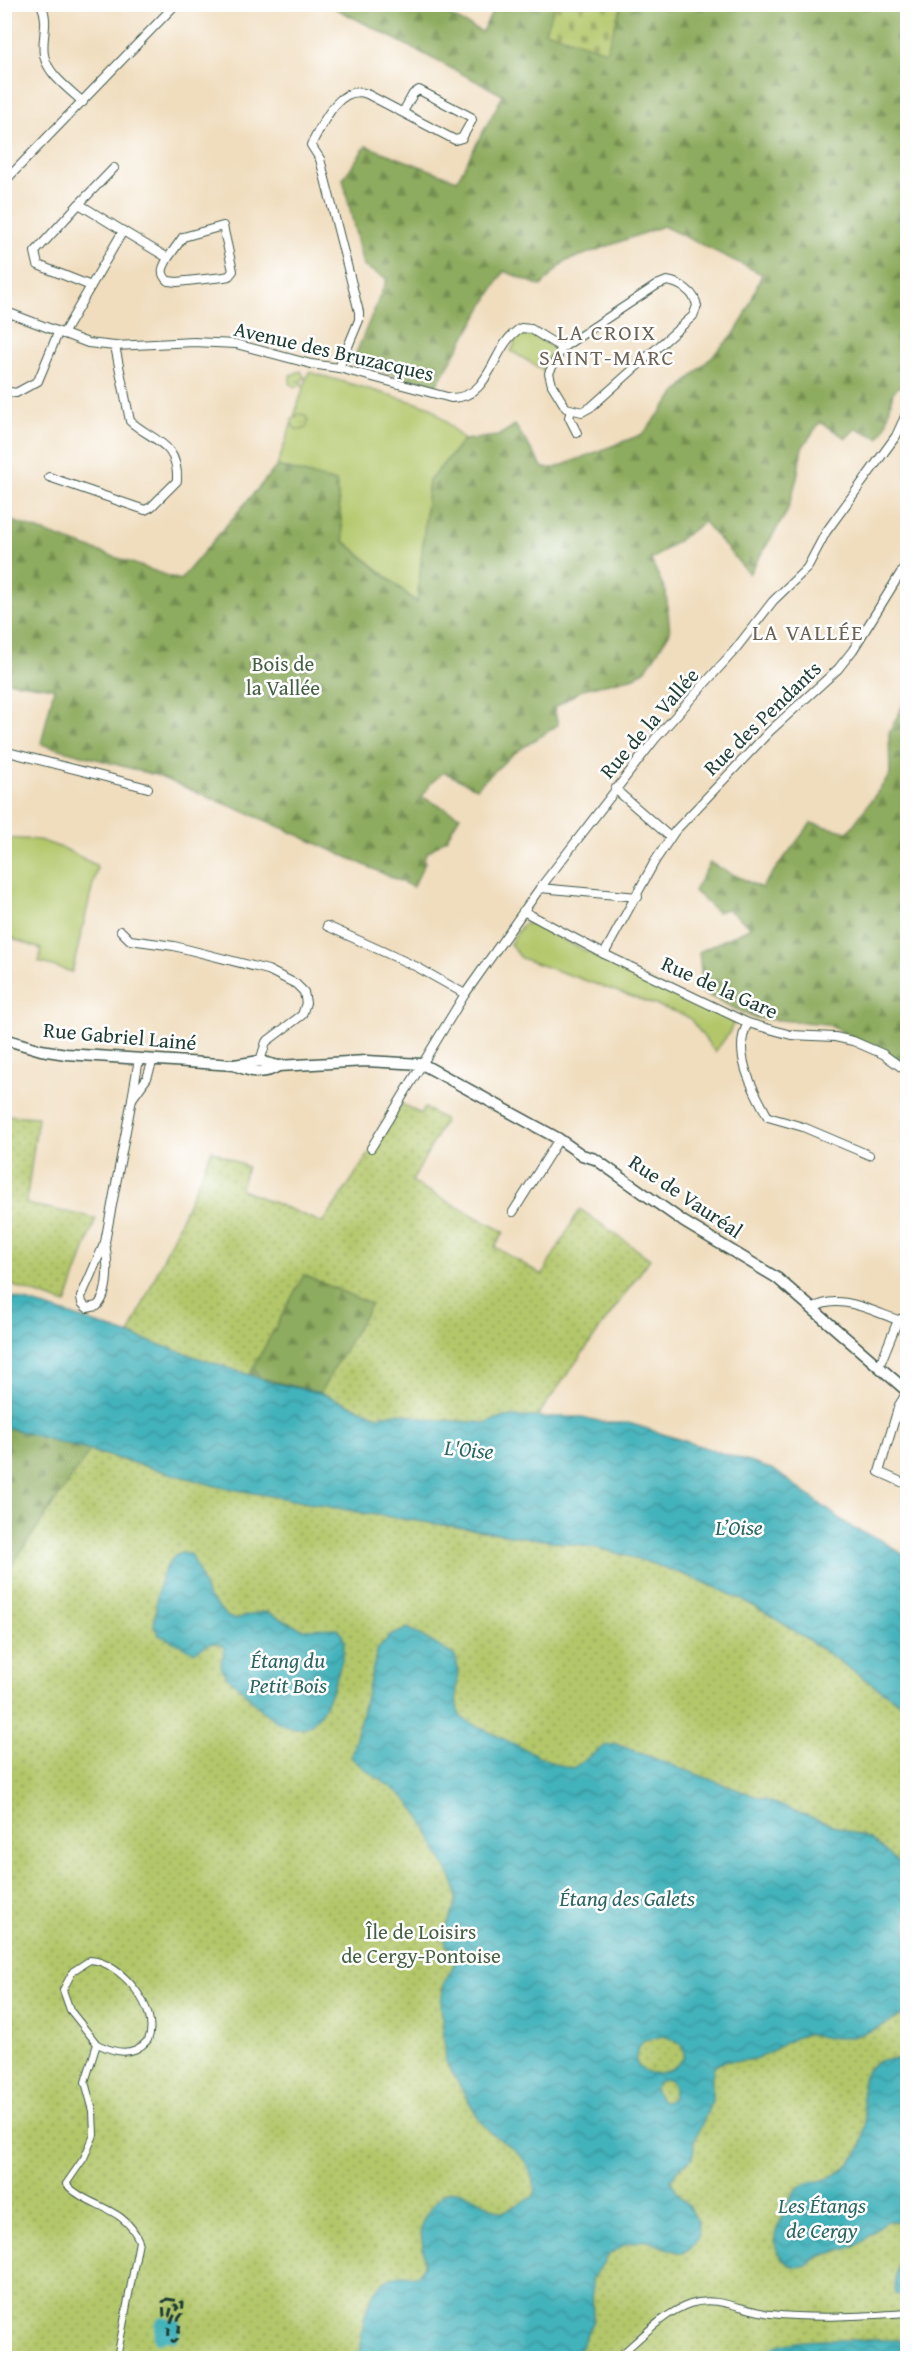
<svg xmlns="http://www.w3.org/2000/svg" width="912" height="2363" font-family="'Gentium Book Plus',serif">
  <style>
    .grass { fill: #b3c76b; stroke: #698250; stroke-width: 1.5 }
    .forest { fill: url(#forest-firs); stroke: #56744a; stroke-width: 1.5 }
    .cemetery { fill: url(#cemetery-stones); stroke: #698250; stroke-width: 1.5 }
    .park { fill: url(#park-dots); stroke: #698250; stroke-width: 1.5 }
    .water { fill: url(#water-waves); stroke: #307878; stroke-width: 1.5; fill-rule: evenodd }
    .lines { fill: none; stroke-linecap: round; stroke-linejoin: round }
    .canal { stroke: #42b2bb; stroke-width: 10 }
    .pedestrian-casing { stroke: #3e5549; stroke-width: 8 }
    .minor-casing { stroke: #3e5549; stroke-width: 10 }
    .tertiary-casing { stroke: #3e5549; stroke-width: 13 }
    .pedestrian { stroke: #fff; stroke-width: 6 }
    .minor { stroke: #fff; stroke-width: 8 }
    .tertiary { stroke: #fff; stroke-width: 10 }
    .rail { stroke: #1f3d34; stroke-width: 3; stroke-dasharray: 9 4.5; stroke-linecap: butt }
    .labels { text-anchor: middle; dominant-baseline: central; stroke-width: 5; stroke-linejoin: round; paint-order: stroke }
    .street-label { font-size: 21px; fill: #1f3d34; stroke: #fff }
    .park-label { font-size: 21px; fill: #446042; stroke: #fff }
    .neighbourhood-label { font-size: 22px; letter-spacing: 1.5px; fill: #6d6355; stroke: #fff }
    .water-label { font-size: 22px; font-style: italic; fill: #2b6663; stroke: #fff }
  </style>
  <defs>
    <pattern id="forest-firs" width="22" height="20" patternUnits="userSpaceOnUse" patternTransform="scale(1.5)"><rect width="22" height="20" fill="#8eac5f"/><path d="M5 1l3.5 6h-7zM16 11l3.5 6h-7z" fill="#738d4f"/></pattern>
    <pattern id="cemetery-stones" width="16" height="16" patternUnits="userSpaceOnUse" patternTransform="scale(1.5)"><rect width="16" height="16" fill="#b3c76b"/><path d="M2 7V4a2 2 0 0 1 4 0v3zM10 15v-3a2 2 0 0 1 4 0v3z" fill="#91a359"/></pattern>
    <pattern id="park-dots" width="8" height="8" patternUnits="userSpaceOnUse" patternTransform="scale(1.5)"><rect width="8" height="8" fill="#b3c76b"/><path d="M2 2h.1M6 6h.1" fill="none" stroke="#91a359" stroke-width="1.8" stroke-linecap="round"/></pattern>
    <pattern id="water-waves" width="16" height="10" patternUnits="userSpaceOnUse" patternTransform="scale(1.5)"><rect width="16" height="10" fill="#42b2bb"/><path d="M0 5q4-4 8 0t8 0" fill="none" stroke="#379299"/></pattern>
  </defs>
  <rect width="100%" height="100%" fill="#fff"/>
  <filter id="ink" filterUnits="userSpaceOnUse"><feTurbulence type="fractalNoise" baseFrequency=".0167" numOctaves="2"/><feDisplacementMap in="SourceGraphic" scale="12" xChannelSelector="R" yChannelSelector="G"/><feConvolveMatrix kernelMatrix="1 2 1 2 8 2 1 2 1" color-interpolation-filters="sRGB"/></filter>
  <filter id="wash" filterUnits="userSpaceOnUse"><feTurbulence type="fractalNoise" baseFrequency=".008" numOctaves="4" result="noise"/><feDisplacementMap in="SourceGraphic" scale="24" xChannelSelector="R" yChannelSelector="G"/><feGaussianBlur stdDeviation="1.35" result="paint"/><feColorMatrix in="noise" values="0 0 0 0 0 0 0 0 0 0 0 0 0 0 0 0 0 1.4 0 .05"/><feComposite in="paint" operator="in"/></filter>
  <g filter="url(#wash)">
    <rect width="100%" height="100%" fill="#f0ddbe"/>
    <!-- grass -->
    <g class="grass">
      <polygon points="522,332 531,333 555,350 556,353 546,372 511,351 514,346 514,339"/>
      <polygon points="309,372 431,407 464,440 429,481 418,603 344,541 336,482 277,466"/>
      <polygon points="6,838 39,840 65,849 96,865 97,868 72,972 39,962 41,949 16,940 5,931"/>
      <polygon points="528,923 734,1022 729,1033 715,1052 691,1020 684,1015 521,958 510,944 522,925"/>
    </g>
    <!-- forest -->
    <g class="forest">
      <polygon points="329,5 429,5 482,32 496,5 555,5 546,31 606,50 622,5 907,5 907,380 893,392 886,425 879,438 856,428 846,438 820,422 802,448 797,478 787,512 749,574 704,522 651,560 666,592 670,632 647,668 635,677 583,689 554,708 558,725 513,754 476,788 444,772 431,783 422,797 460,816 446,839 427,853 424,859 425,863 413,887 267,821 155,775 41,744 54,688 5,681 4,518 180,580 277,466 336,482 344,541 417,603 429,481 464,440 498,436 515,425 543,468 555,468 643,434 676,393 734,334 744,318 762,274 663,226 564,262 541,286 504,271 436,386 352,363 387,279 363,266 343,179 366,146 457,180 503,95"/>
      <polygon points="907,697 907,1065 827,1024 754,1018 703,993 699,952 751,927 727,909 717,912 694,891 710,863 761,888 811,823 848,832 890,775 889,733"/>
      <polygon points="304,1275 371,1304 320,1393 249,1375"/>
      <polygon points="5,1427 216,1486 907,1707 84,1476 53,1503 5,1576"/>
    </g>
    <!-- cemetery -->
    <polygon class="cemetery" points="555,5 622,5 606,51 545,31"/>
    <!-- park -->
    <g class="park">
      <polygon points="301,371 305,378 300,381 303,385 295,387 290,384 290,375"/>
      <circle cx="300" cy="422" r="8"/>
      <polygon points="402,1104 421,1114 425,1108 445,1120 412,1182 504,1232 495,1247 542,1275 580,1209 650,1259 536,1418 501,1417 488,1423 378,1416 320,1393 371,1304 304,1275 249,1375 129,1335 212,1150 247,1167 240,1189 323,1223"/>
      <polygon points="5,1115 38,1117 26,1204 96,1218 66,1304 5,1283"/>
      <path d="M90,1451l126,35 148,27 234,35c60,15 122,37 175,69 46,28 89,62 134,90v651h-902l-1,-782z"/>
    </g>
    <!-- water -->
    <g class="water">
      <path d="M5,1295l54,16 211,71 50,11 58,23 20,-3 37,7 53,3 13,-6h81l25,6h22l145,47 80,59 25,10 28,18v150c-45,-28 -88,-62 -134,-90 -53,-32 -115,-54 -175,-69l-234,-35 -148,-27 -211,-59z"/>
      <path d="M181,1552l11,3 16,42 20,20 7,2 26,-7 8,1 33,16 36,-1c3,4 5,8 6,13 2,18 -20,80 -38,86 -26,7 -49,-22 -65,-38 -7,-6 -15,-11 -19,-20 -3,-8 3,-14 2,-22 -12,-9 -18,0 -30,5l-35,-17 -5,-9c3,-25 2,-60 27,-74z"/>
      <path d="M408,1628l47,28c8,19 -6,46 8,63l92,45 18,4 32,-22 11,-2 254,95 37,30v143c-23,14 -48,28 -77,26 -9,0 -17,-5 -27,-3 -19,5 -32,20 -49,24 -13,4 -28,-2 -40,8l-2,9v25l-18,41 -1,15 -16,13 -6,10c6,20 39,38 24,62 -4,6 -9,10 -15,11l-35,-13 -19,4 -18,11 -16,25 1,40 -11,25 -9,13h-213c2,-28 3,-73 37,-82 8,-3 19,4 25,-6 7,-14 -4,-31 0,-46 3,-11 13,-21 21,-30 19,-12 42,14 60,18l30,-15 2,-6 -1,-8 -9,-22 -9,-10 -25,-18 -10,-11 -35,-60 -5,-59 3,-20 13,-24 -2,-7 -9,-7c-5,-20 12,-31 10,-53 -1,-13 -9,-22 -15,-33 -11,-24 -21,-49 -42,-66 -15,-12 -35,-22 -48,-36l27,-109 12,-12zM663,2036c10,3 23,8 21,21 -19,29 -66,16 -41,-16zM665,2079l7,3 2,8 -2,9 -7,2 -4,-1 -6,-11 1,-6z"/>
      <path d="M886,2059h10l7,5 5,43v185l-9,3 -3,-1c-5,-20 15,-59 1,-73h-11c-8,6 -16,15 -24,21 -14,10 -29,9 -43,15 -6,3 -9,8 -16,9 -15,4 -29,-13 -28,-28 0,-7 5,-14 7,-21 5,-11 8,-24 19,-31 7,-5 15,-4 22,-6 17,-5 34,-20 39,-37 2,-7 3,-15 3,-23 -1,-23 -13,-53 21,-61z"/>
      <path d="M881,2340h26v18h-155c36,-24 88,-17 129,-18z"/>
    </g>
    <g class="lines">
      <!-- canal -->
      <polygon class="canal" points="161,2322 166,2323 167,2331 172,2331 174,2324 176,2324 174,2337 166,2336 159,2339"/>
    </g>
  </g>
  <g filter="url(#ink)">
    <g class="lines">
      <defs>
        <g id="pedestrian">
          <path d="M97,2044l-27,-34 -7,-20 10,-19 17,-11c30,1 71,50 58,80 -15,17 -32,13 -51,4l-12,38 8,29 1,24 -10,23 -18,26c22,24 59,22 73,57l-22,117"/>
          <path d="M617,2358c22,-18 46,-45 73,-54 27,-9 53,7 81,10 44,5 92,2 137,-1"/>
        </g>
        <g id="minor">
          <path d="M41,4c9,19 0,33 3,51 3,19 26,35 39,47"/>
          <polyline points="4,182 176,4"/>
          <polyline points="79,204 35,252 38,265 91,286"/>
          <path d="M123,231l45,27c-5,9 -9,15 0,23l9,1 47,-5 5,-1 4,-5 -10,-45 -40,11 -15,21"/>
          <path d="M667,281c14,2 28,12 30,25l-4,10 -102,91 -9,5 -16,-4 -14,-23 -3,-12 13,-25 95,-63z"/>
          <path d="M4,311l84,32 27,3 79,-4 42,2 75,20 28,4 112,30c42,0 40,-53 70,-70l10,1 31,19"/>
          <polyline points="63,334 123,231 79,204 114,168"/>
          <path d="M339,368l20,-48v-8l-39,-153 -9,-14c11,-20 28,-62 56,-51l88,46 7,-2 10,-18 -1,-3 -52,-27 -6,4 -10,18"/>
          <polyline points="4,391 16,393 38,381 58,333"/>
          <polyline points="571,411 569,417 577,433"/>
          <path d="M49,477l96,33 6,-3 26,-26c2,-39 -25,-40 -47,-60l-15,-75"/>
          <polyline points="4,751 148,788"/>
          <polyline points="615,789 670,837"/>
          <polyline points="540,888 638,897"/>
          <polyline points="523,911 604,954 748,1023 791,1035 835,1037 853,1041 883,1054 908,1072"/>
          <polyline points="327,926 417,967 465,994"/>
          <polyline points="121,931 130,940 174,946 268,970 296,984 304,992 306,1003 302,1015 266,1042 260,1061"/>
          <polyline points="604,954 655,861 675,831 770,731 838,669 853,650 908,561"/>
          <path d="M748,1023c-17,30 6,68 20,94l35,10 66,28"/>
          <polyline points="139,1059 132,1099 147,1078 153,1060"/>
          <polyline points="371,1148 465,994 540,888 655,739 734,651 773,601 807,568 826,532 896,436 908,410"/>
          <polyline points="513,1212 559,1139"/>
          <path d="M105,1242c3,17 5,52 -8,64l-10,2 -5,-5 -1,-6 24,-55 27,-143"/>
          <path d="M813,1309c23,-18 61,3 85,11"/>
          <polyline points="879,1367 898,1320 908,1316"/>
          <polyline points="907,1392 899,1405 879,1472 908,1485"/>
        </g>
        <g id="tertiary">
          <polyline points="4,1039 41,1050 66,1054 234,1065 260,1061 278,1066 366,1061 422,1064 559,1139 582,1155 595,1159 684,1222 777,1278 908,1392"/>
          <path d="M234,1065c15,6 29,11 44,1"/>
        </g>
      </defs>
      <!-- pedestrian casing -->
      <use href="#pedestrian" class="pedestrian-casing"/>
      <!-- minor casing -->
      <use href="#minor" class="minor-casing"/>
      <!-- tertiary casing -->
      <use href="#tertiary" class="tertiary-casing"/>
      <!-- pedestrian -->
      <use href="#pedestrian" class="pedestrian"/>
      <!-- minor -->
      <use href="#minor" class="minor"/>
      <!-- tertiary -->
      <use href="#tertiary" class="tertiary"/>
      <!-- rail -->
      <path class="rail" d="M167,2299l13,2 3,2 -1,11 -4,5 2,5 -3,15 -3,3 -5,-4c-2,-13 4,-19 9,-30l-2,-3h-4l-3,11h-5l-1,-14z"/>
    </g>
  </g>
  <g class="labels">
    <!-- street labels -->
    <g class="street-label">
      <text transform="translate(334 351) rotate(13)">Avenue des Bruzacques</text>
      <text transform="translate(762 718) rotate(-44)">Rue des Pendants</text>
      <text transform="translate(649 723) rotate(-49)">Rue de la Vallée</text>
      <text transform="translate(720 987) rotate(24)">Rue de la Gare</text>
      <text transform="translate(120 1036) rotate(5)">Rue Gabriel Lainé</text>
      <text transform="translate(686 1196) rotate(34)">Rue de Vauréal</text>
    </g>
    <!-- park labels -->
    <g class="park-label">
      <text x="283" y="663">Bois de<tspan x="283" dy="24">la Vallée</tspan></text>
      <text x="421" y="1931">Île de Loisirs<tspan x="421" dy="24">de Cergy-Pontoise</tspan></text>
    </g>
    <!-- neighbourhood labels -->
    <g class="neighbourhood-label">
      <text x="607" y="332">LA CROIX<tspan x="607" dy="25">SAINT-MARC</tspan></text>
      <text x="808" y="632">LA VALLÉE</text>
    </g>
    <!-- water labels -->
    <g class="water-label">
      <text transform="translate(469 1449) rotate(5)">L'Oise</text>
      <text x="739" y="1527">L’Oise</text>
      <text x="288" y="1660">Étang du<tspan x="288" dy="25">Petit Bois</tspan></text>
      <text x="627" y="1898">Étang des Galets</text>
      <text x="822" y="2205">Les Étangs<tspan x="822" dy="25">de Cergy</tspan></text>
    </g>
  </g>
  <!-- margin -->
  <rect width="912" height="2363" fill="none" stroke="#fff" stroke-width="24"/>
</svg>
